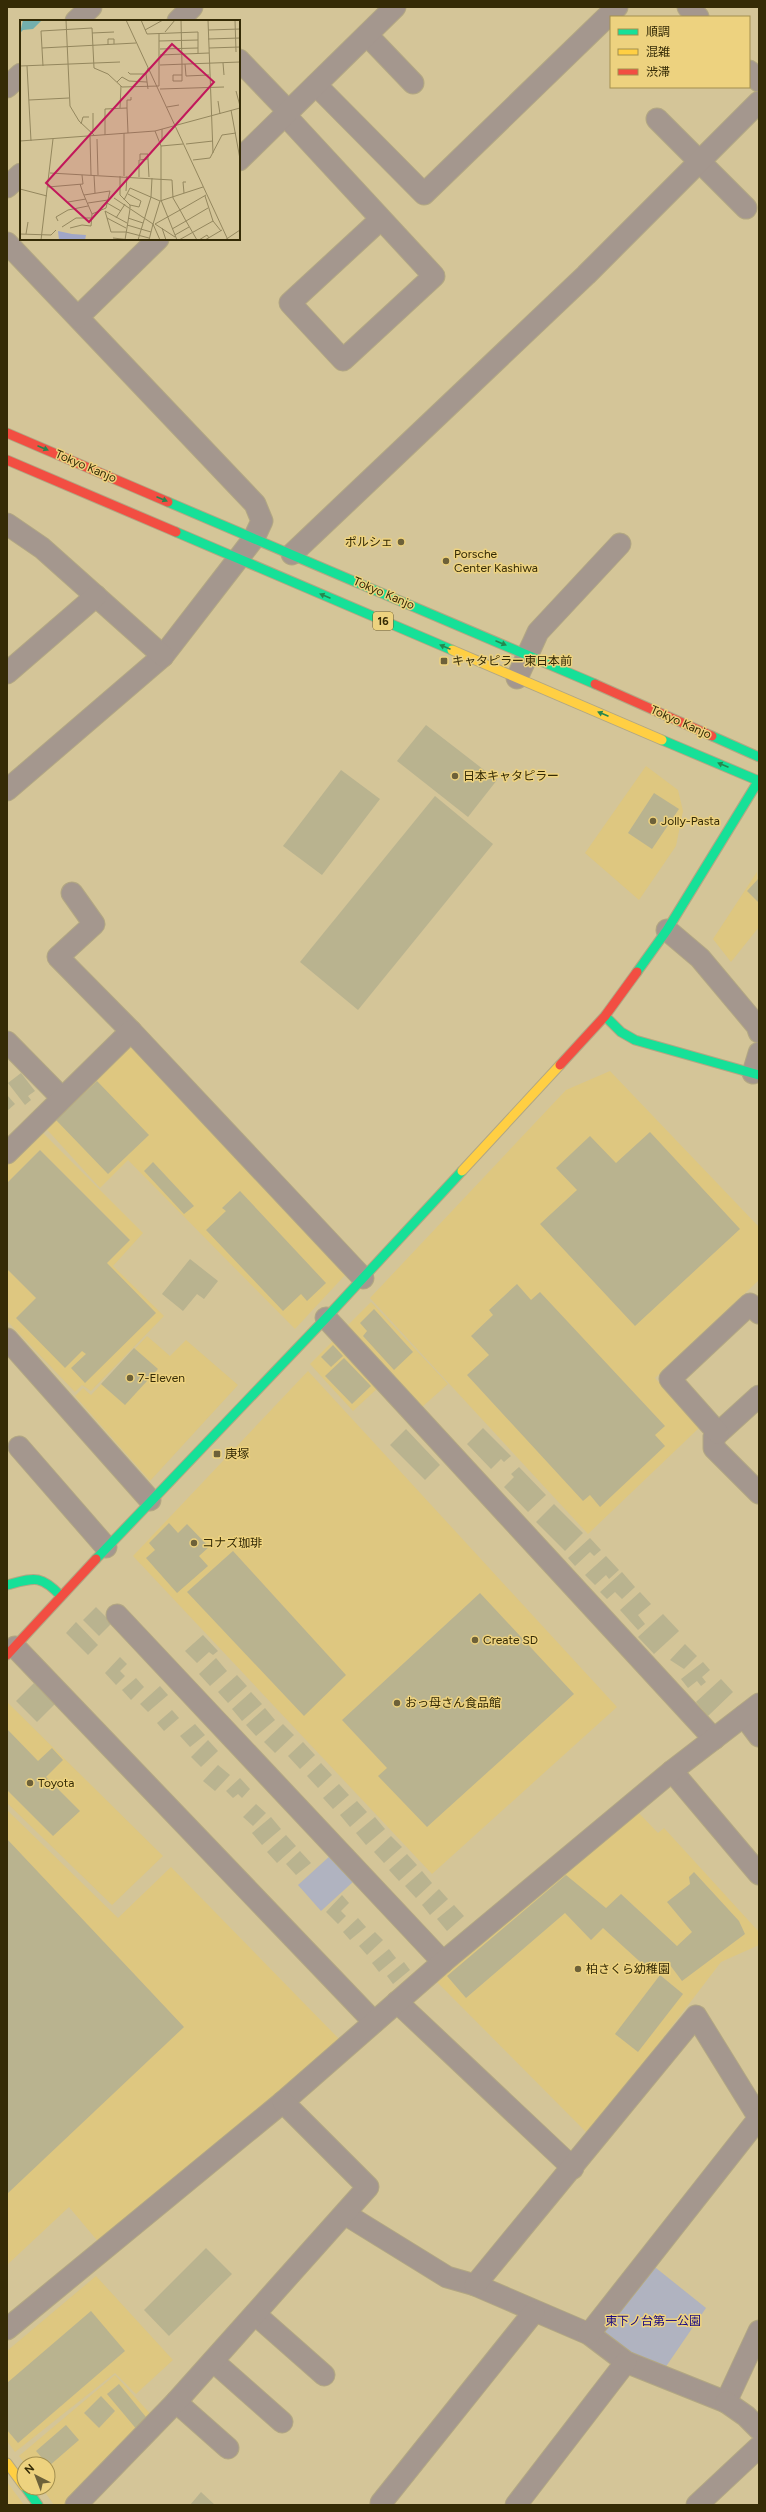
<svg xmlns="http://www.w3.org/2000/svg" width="766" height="2512" font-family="Figtree,'Noto Sans JP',sans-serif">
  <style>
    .built { fill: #dec780 }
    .green { fill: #b0b3c0 }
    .building { fill: #b9b38f }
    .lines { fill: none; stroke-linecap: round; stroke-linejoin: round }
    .street-casing { stroke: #b2a783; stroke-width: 23 }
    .fast-casing { stroke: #b2a783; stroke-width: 11 }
    .slow-casing { stroke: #b2a783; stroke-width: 11 }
    .jam-casing { stroke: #b2a783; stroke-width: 11 }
    .street { stroke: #a4978e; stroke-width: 21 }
    .fast { stroke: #16e098; stroke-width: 9 }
    .slow { stroke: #ffcf43; stroke-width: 9 }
    .jam { stroke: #f24e42; stroke-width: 9 }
    .oneway { fill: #26864f }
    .poi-dot { fill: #6d6139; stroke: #edd27f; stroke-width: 1.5 }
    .labels { text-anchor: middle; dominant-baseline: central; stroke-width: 3; stroke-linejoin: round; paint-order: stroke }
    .shield { fill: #edd27f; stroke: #6c5d2a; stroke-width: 1 }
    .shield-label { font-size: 11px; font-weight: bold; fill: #352b06 }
    .street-label { font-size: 12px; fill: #352b06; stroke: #edd27f }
    .poi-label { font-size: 12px; fill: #352b06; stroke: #edd27f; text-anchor: start }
    .park-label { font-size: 12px; fill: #180783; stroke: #edd27f }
    .inset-road { fill: none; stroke: #94875e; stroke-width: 1 }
    .view { fill: #c2185b; fill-opacity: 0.15; stroke: #c2185b; stroke-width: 2 }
    .inset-edge { fill: none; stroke: #352b06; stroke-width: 2 }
  </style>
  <rect width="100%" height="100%" fill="#d4c598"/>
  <!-- built -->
  <g class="built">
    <polygon points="646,766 678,790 683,811 676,846 639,900 585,853"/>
    <polygon points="757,872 759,927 731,962 713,939"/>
    <polygon points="131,1044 347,1273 295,1329 128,1160 100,1188 42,1124"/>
    <polygon points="610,1071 759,1227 759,1280 655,1378 700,1427 588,1534 370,1298 566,1090"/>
    <polygon points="39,1129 143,1233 113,1266 164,1316 91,1391 82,1385 75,1392 7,1321 7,1161"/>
    <polygon points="371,1302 448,1384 422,1407 347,1326"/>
    <polygon points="147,1336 170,1356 186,1340 238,1385 150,1481 75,1396 83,1388 91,1395"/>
    <polygon points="335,1339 380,1386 353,1411 310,1364"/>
    <polygon points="308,1371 617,1707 432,1874 133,1556"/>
    <polygon points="7,1702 163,1856 112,1905 7,1803"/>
    <polygon points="635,1809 658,1833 664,1828 759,1932 759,1945 721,1962 589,2135 432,1977"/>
    <polygon points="7,1810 118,1918 171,1867 340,2040 101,2245 69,2207 7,2265"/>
    <polygon points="96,2276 173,2360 136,2394 115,2373 15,2452 7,2441 7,2351"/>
    <polygon points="115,2375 155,2419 67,2505 54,2505 42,2488 48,2488 48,2464 25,2464 19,2456"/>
    <polygon points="7,2482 24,2505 7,2505"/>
  </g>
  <!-- green -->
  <g class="green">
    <polygon points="331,1855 354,1881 321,1911 298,1885"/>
    <polygon points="651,2264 706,2308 665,2368 625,2354 597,2333"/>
  </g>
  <!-- building -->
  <g class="building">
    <polygon points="426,725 497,780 468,817 397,761"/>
    <polygon points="341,770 380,799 322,875 283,846"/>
    <polygon points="654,793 679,809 652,849 628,833"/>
    <polygon points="435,796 493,844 358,1010 300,962"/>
    <polygon points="759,878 759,903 747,891"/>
    <polygon points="21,1073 35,1091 28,1096 31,1100 25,1105 8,1083"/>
    <polygon points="97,1081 149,1135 108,1174 56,1120"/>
    <polygon points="7,1095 15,1104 7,1111"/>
    <polygon points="650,1132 740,1229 635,1326 540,1224 577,1190 556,1168 590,1136 616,1163"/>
    <polygon points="40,1150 130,1240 107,1263 156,1313 85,1383 71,1368 86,1354 82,1351 65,1368 16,1318 36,1298 7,1269 7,1183"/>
    <polygon points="153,1162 194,1206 184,1214 144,1171"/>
    <polygon points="240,1191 326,1283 307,1301 301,1294 283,1311 206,1230 226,1211 222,1208"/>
    <polygon points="190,1259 218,1281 204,1299 197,1294 183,1311 162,1294"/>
    <polygon points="517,1284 531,1300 540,1292 665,1426 655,1435 665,1446 600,1507 590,1495 583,1501 467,1375 489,1355 471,1336 493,1315 489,1310"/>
    <polygon points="374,1309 413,1352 394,1370 363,1336 367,1331 360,1323"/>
    <polygon points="333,1345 343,1356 331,1367 321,1357"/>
    <polygon points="134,1348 158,1369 125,1405 101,1384"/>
    <polygon points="344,1358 371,1386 352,1404 325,1376"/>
    <polygon points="483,1428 511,1456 504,1462 501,1459 491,1469 467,1444"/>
    <polygon points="406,1429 440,1465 425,1480 390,1445"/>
    <polygon points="519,1467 546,1495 528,1512 504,1487 514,1477 511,1474"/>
    <polygon points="554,1504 583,1533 565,1551 536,1522"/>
    <polygon points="169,1523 178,1533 187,1524 209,1547 199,1556 208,1566 177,1593 146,1558 155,1550 149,1543"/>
    <polygon points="590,1538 601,1550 594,1556 590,1552 575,1566 568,1558"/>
    <polygon points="233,1551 346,1675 304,1716 187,1592"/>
    <polygon points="606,1556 619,1570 609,1579 606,1575 595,1585 585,1575"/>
    <polygon points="622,1572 635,1587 622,1599 615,1592 607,1599 600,1592"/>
    <polygon points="640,1592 651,1604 638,1615 645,1624 638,1630 620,1610"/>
    <polygon points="480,1593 574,1694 427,1827 378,1776 387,1768 342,1720"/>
    <polygon points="96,1607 112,1623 99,1636 83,1620"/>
    <polygon points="663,1614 679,1631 654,1654 638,1637"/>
    <polygon points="76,1622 98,1645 88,1655 66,1633"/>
    <polygon points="203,1635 218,1651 213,1655 209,1652 197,1663 185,1651"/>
    <polygon points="685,1644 697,1656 684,1669 670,1660"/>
    <polygon points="120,1657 127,1664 120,1671 125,1676 116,1685 105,1673"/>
    <polygon points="216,1658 227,1671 210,1686 199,1674"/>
    <polygon points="703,1662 710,1670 702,1677 706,1682 701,1686 697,1681 688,1688 681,1679"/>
    <polygon points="237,1675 247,1686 228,1703 218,1692"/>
    <polygon points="136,1678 144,1687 131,1700 122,1690"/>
    <polygon points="721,1679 733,1692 708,1716 696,1702"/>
    <polygon points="34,1683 55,1704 37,1722 16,1701"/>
    <polygon points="160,1686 168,1695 148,1712 140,1704"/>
    <polygon points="251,1692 262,1704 242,1721 232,1709"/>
    <polygon points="265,1708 275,1720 256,1736 246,1725"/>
    <polygon points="172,1710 179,1718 164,1731 157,1723"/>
    <polygon points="195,1724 205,1735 190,1747 180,1736"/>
    <polygon points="283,1724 294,1735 275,1753 264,1742"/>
    <polygon points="7,1729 38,1761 52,1748 63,1760 46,1777 80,1811 53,1836 7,1790"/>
    <polygon points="208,1740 218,1751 201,1767 191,1757"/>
    <polygon points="303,1742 315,1755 300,1769 288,1756"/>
    <polygon points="321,1763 332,1775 318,1788 307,1776"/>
    <polygon points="218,1765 230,1775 215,1791 203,1781"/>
    <polygon points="240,1778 250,1789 242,1798 238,1794 233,1798 226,1791"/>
    <polygon points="339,1784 349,1795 333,1809 323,1798"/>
    <polygon points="357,1801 367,1812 350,1827 340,1815"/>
    <polygon points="256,1804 266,1813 253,1826 243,1817"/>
    <polygon points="271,1817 281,1829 262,1845 252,1833"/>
    <polygon points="375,1817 385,1829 366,1845 356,1833"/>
    <polygon points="286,1835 296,1846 277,1863 267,1852"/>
    <polygon points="391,1836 402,1847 384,1863 374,1852"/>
    <polygon points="7,1839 184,2027 7,2194"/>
    <polygon points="300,1851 311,1863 296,1875 286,1864"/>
    <polygon points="407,1854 417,1865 399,1881 389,1870"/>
    <polygon points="422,1871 432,1883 416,1898 405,1886"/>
    <polygon points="694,1872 739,1921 745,1934 682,1981 670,1965 664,1972 655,1964 649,1970 603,1928 591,1940 565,1913 466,1998 447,1976 566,1875 606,1908 621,1894 677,1946 692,1932 667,1902 690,1884 689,1877"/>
    <polygon points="439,1889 448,1899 430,1915 422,1905"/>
    <polygon points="342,1895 349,1903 341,1911 346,1916 338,1924 326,1912"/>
    <polygon points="454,1905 464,1916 447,1931 437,1919"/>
    <polygon points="358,1918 366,1927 350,1940 343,1932"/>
    <polygon points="375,1932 383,1940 367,1955 359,1946"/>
    <polygon points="389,1949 396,1958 379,1972 372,1963"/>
    <polygon points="404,1962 410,1970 393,1984 387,1976"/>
    <polygon points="660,1975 683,1994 638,2052 615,2034"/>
    <polygon points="206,2248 232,2274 169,2336 144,2310"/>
    <polygon points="91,2311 125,2351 18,2443 7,2430 7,2383"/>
    <polygon points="119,2384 150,2422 138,2431 107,2394"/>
    <polygon points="101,2396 115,2411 99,2428 84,2413"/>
    <polygon points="66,2425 79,2440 49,2466 36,2451"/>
    <polygon points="201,2492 215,2505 190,2505"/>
  </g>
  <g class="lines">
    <defs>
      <g id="street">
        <polyline points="688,7 698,17"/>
        <polyline points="76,21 91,7"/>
        <polyline points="178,21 192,7"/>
        <polyline points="367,35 413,83"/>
        <polyline points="239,60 288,111"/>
        <polyline points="749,71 759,81"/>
        <polyline points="316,85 424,194 617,7"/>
        <polyline points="7,87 21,74"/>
        <polyline points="285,115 434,276 343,360 290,303 381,219"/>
        <polyline points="657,119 746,208"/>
        <polyline points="239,160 395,7"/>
        <polyline points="7,187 21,174"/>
        <polyline points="7,243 255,504 262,521 254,538 238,559 163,656 7,790"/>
        <polyline points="78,317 158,239"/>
        <polyline points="7,524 42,548 163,656"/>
        <polyline points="292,554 586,275 759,102"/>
        <polyline points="7,673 96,596"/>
        <polyline points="517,678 538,632 620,544"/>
        <polyline points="72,893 94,924 58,957 131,1031"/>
        <polyline points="667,930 700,958 757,1026 759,1032"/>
        <polyline points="7,1042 62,1098"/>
        <polyline points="753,1073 759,1053"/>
        <polyline points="7,1153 131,1031 363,1278"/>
        <polyline points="326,1318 714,1739"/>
        <polyline points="7,1339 150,1500"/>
        <polyline points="759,1396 714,1437 714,1448 759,1493"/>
        <polyline points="718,1433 670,1379 750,1304 759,1313"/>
        <polyline points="19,1447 106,1547"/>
        <polyline points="117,1615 443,1962"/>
        <polyline points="15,1647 374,2022"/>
        <polyline points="744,1716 759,1736"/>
        <polyline points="672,1771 759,1874"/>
        <polyline points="397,2002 573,2168"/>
        <polyline points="345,2214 447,2277 475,2285 589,2334 626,2362 726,2402 759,2331"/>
        <polyline points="475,2285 696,2016 759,2118"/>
        <polyline points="255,2314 324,2375"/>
        <polyline points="7,2329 283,2102 443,1962 672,1771 759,1704"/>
        <polyline points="589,2334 759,2118"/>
        <polyline points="213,2361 282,2422"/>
        <polyline points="176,2402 228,2448"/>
        <polyline points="726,2402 746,2416 759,2429"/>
        <polyline points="381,2503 534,2312"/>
        <polyline points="76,2505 176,2402 368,2187 283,2102"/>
        <polyline points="516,2505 626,2362"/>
        <polyline points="697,2505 759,2447"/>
      </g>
      <g id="fast">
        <polyline points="168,502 595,684"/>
        <polyline points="176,532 452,650"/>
        <polyline points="712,736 759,757"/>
        <polyline points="662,740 759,781"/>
        <polyline points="637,972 667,930 759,780"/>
        <polyline points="605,1016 621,1032 635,1040 759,1075"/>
        <polyline points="96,1559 326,1318 462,1171"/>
        <path d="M7,1585c27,-7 33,-11 54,11"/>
        <polyline points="26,2488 38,2505"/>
      </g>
      <g id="slow">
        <polyline points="452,650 662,740"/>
        <polyline points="462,1171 560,1065"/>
        <polyline points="7,2463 24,2486"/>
      </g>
      <g id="jam">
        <polyline points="7,433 168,502"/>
        <polyline points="7,460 176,532"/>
        <polyline points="595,684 712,736"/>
        <polyline points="560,1065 605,1016 637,972"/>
        <polyline points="7,1655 96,1559"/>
      </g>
    </defs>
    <!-- street casing -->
    <use href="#street" class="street-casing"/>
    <!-- fast casing -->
    <use href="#fast" class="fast-casing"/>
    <!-- slow casing -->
    <use href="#slow" class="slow-casing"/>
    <!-- jam casing -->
    <use href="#jam" class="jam-casing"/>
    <!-- street -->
    <use href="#street" class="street"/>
    <!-- fast -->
    <use href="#fast" class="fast"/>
    <!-- slow -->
    <use href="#slow" class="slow"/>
    <!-- jam -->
    <use href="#jam" class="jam"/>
  </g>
  <!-- one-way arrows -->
  <defs><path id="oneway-solid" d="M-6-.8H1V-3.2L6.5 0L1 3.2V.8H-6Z"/></defs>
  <g class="oneway">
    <use href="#oneway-solid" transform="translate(43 448) rotate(23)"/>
    <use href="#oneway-solid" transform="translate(162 499) rotate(23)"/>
    <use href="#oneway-solid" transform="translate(325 596) rotate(-157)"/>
    <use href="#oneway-solid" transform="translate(501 643) rotate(23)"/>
    <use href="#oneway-solid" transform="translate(445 647) rotate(-157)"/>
    <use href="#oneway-solid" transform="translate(603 714) rotate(-157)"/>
    <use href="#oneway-solid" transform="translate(723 765) rotate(-157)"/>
  </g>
  <!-- markers -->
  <g class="poi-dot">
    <circle cx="401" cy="542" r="4"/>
    <circle cx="446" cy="561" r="4"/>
    <rect x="440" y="657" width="8" height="8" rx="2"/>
    <circle cx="455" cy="776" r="4"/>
    <circle cx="653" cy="821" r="4"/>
    <circle cx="130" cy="1378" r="4"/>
    <rect x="213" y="1450" width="8" height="8" rx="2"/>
    <circle cx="194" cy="1543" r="4"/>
    <circle cx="475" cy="1640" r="4"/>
    <circle cx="397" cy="1703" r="4"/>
    <circle cx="30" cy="1783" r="4"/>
    <circle cx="578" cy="1969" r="4"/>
  </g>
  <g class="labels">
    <!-- shield labels -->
    <rect class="shield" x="373" y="612" width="20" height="18" rx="3"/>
    <g class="shield-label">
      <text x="383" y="621">16</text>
    </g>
    <!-- street labels -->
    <g class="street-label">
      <text transform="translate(86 466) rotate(23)">Tokyo Kanjo</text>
      <text transform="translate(384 593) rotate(23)">Tokyo Kanjo</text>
      <text transform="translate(681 722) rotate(24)">Tokyo Kanjo</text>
    </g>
    <!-- poi labels -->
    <g class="poi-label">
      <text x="393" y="542" text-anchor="end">ポルシェ</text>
      <text x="454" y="554">Porsche<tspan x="454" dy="14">Center Kashiwa</tspan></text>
      <text x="452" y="661">キャタピラー東日本前</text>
      <text x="463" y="776">日本キャタピラー</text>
      <text x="661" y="821">Jolly-Pasta</text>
      <text x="138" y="1378">7-Eleven</text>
      <text x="225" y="1454">庚塚</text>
      <text x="202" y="1543">コナズ珈琲</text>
      <text x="483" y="1640">Create SD</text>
      <text x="405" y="1703">おっ母さん食品館</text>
      <text x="38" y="1783">Toyota</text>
      <text x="586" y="1969">柏さくら幼稚園</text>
    </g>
    <!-- park labels -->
    <g class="park-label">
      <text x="653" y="2321">東下ノ台第一公園</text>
    </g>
  </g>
  <!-- overview -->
  <g transform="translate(20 20)">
    <rect width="220" height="220" fill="#d4c598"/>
    <path d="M38,211l14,3 14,1 -1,5h-26z" fill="#a0a6c8"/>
    <path d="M3,0h19l-9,9 -10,1 -3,3z" fill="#73afae"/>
    <path class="inset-road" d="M46,0l4,86 9,15 16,15M106,0l102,220M121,0l6,14 51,-2v21M161,0l1,45M188,0l5,133M215,0l1,32M125,10l18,-10M188,10l32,-1M145,12l10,-12M72,13l22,-1M188,19l32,-1M139,21l39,-1M88,25v-6h6v5M22,28l94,-5M189,28l31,-1M140,29l38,-1M140,35l49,-2M203,43l1,12M165,44l1,12 23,-1M140,45l80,-3M162,45v16h-9v-6h9M0,46l100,-4M7,46l4,75M23,46l-2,-35 51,-3 2,40 14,6 14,13 37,-1v-53M108,52l2,2h16M97,62l5,-5 7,4 18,1M128,69l-2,-15 2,-6M140,69l64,-2M216,71l4,15M9,80l40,-2M198,81l2,13M147,87l12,-2M100,88l1,-22M107,88v-8h4v-3M211,90l9,49M61,104l2,-7h6M135,111l6,15v54l16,40M73,112v-19M104,113v43M85,115v-26l22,-1 1,25M70,116l1,39M77,119l1,36M0,121l135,-10 85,-23M140,121l2,-2v-10M166,124l27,-3M141,126l22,-2M120,139v-5h8v5M173,140l17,-2 12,-23 14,-2M30,153l122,7 1,18 7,12 -25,14M74,155l1,18M100,156v19l10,10v3M119,157v-17l9,-1 1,18M60,164l3,9 9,21 14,-6 4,-17 -26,4M28,167l35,-3 -1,-9M0,169l27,7M106,171l1,-15M164,173l-1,-11h3M108,174l13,7 -2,6 -9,-2M185,176l8,25 8,10M94,178l39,26 -4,16M104,180l6,-12 30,13M48,182l18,-3M68,183l20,-3M87,183l14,8M85,191l6,21h15l23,6M85,191l22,12M87,198l19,10M96,198l9,-14M108,198l15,5M38,201l-2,-4 12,-7 20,-4M135,204l20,13M107,205l24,7M42,207l14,-9h16M50,208l12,-3 9,1 1,-12M142,208l4,12M152,209l14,-8 -6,-11 26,-15M0,214l31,1 5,-5M6,214l2,-12M155,215l14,-8M93,218l18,2M21,220l12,-101M105,220l5,-31M118,220l13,-43 1,-19M140,220l-7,-16 7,-23 43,-14M159,220l34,-19M177,220l-11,-19 22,-13M179,220l8,-5 2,3M185,220l17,-10M205,220l15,-10"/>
    <path class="view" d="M152,24l42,38 -125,140 -43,-39z"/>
    <rect width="220" height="220" class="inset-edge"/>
  </g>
  <!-- border -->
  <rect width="766" height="2512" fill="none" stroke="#352b06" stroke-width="16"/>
  <!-- legend -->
  <rect x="610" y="16" width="140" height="72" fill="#edd27f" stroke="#a38f4f"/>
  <rect x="618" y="29" width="20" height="6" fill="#16e098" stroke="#a38f4f"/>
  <text x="646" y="36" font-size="12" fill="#352b06">順調</text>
  <rect x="618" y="49" width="20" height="6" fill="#ffcf43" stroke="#a38f4f"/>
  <text x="646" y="56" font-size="12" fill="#352b06">混雑</text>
  <rect x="618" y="69" width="20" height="6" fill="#f24e42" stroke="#a38f4f"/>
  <text x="646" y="76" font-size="12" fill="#352b06">渋滞</text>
  <!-- north arrow -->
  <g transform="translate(36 2476) rotate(318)"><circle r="19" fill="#edd27f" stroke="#a38f4f"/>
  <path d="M0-3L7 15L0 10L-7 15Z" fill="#6d6139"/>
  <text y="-6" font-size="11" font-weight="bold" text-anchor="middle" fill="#352b06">N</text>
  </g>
</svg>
